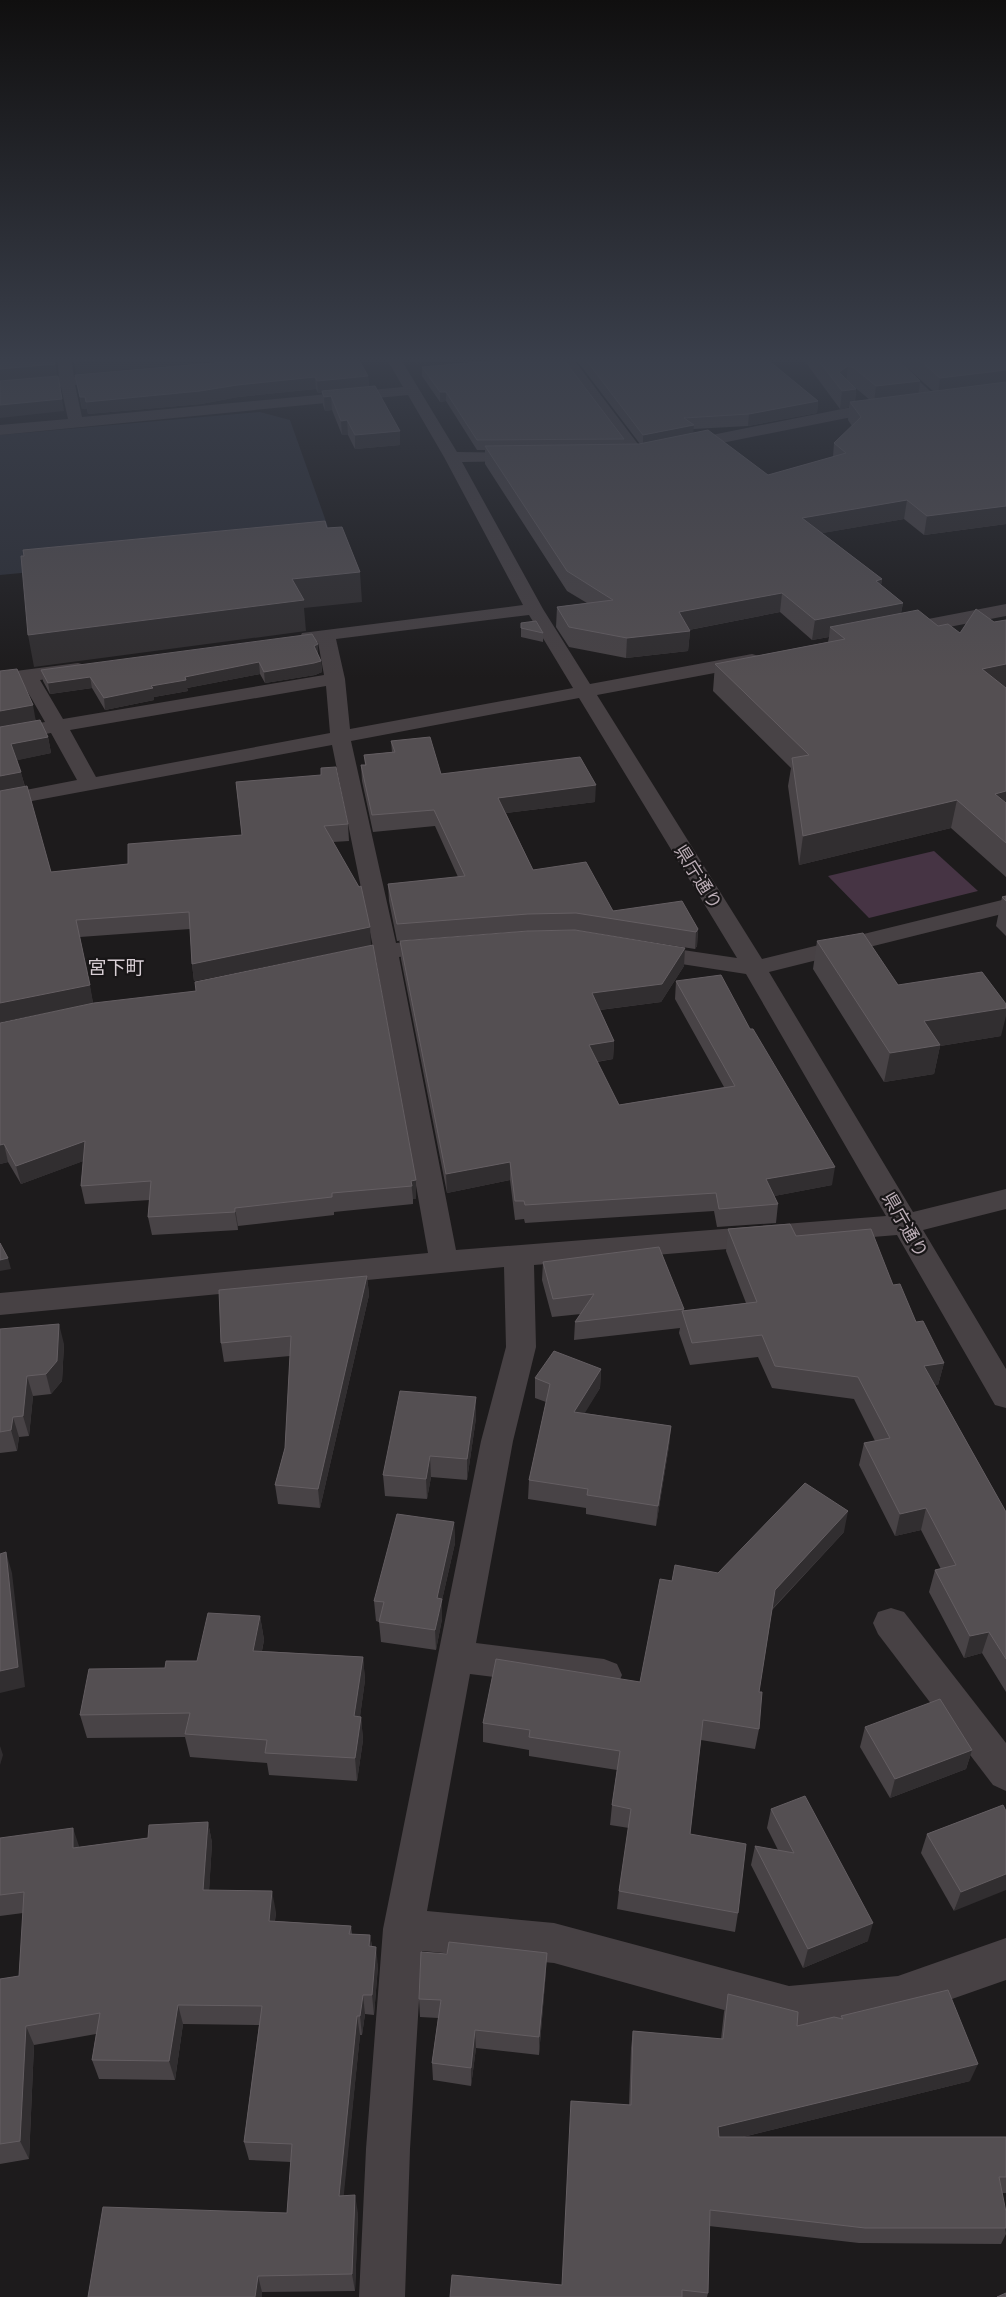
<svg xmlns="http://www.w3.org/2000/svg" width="1006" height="2297" font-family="Arial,'Noto Sans JP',sans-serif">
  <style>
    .green { fill: #2d2f37 }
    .water { fill: #463444 }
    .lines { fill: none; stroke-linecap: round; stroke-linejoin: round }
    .minor { fill: #474144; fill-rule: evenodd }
    .wall { fill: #484346; fill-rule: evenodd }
    .shaded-wall { fill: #312e30 }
    .building { fill: #544f52; stroke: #645e62 }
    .labels { text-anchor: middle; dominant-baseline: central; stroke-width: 4.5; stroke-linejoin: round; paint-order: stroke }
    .street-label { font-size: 18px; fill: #bcaeb7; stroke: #181617 }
    .neighbourhood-label { font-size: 19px; fill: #d8cfd5; stroke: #181617 }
  </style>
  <rect width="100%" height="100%" fill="#1d1b1c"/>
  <!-- green -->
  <polygon class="green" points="260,412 290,420 334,544 0,575 0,435"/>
  <!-- water -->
  <polygon class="water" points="934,851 978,891 869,918 828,876"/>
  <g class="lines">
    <!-- minor -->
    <g class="minor">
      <path d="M57,356h14l3,21 41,-3 7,4 -7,4 -40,3 7,32 321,-30 -18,-31h14l58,96 71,1 2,3 -2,3 -6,2 -60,1 81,147 47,75 162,-30 7,2 3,4 -3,4 -7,2 -155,29 165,264 244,-60v14l-237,59 144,240 93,-23v20l-83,21 83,139v39l-11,-3 -98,-170 -363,30 2,82 -23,94 -37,202 128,16 13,5 5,11 -5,11 -13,5 -134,-17 -43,237 127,12 235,63 109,-10 108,-38v42l-108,38 -109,10 -235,-65 -132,-12 -12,198 -5,148h-46l7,-148 17,-220 98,-488 25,-94 -2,-80 -504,48v-22l428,-40 -52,-293 -37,8 -9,-2 -3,-5 3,-5 43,-9 -41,-202 -332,62v-12l77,-15 -26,-47 -51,9v-12l45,-8 -23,-40 -22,3v-12l78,-10 7,2 3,4 -3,4 -45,7 23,39 261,-44 -6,-33 -16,-1 -2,-4 2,-4 221,-28 -79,-148 -36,-62 -408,40v-10l68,-6 -7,-32 -61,4v-8l59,-5zM529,615l44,73 -223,41 -5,-50 -9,-40zM326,686l4,47 -234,44 -26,-47zM579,698l158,260 -88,-13 -9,2 -3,5 3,5 9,2 97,15 140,242 -430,34 -57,-293 47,-6 3,-5 -3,-5 -9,-2 -41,4 -45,-202z"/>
      <polygon points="212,356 226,356 232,368 230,371 190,374 188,371 190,368 216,365"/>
      <polygon points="594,356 592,359 575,361 644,452 646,455 644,458 632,458 561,362 525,365 518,361 520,358"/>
      <polygon points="876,356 891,356 939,399 941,402 939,405 929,405"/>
      <polygon points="886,404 891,405 893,408 891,411 847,418 682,451 674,446 682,441 847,408"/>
      <polygon points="1006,604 1006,616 897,637 890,635 888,631 890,627 897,625"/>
      <polygon points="891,1608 904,1612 1006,1743 1006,1791 993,1785 878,1634 873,1623 878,1612"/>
    </g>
  </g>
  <!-- wall -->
  <g class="wall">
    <polygon points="227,356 357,356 368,376 369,387 400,445 355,449 348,435 342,435 332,410 325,411 323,405 322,393 318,393 316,389 238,397 201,404 88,414 87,409 82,409 75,375 231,361"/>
    <polygon points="408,356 509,356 414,363"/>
    <path d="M579,356h184l55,45 -1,12 -69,13 -55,3v4l75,42 65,-18 1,-14 18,-17 -4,-6 1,-13 -9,2 -39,-53h93l26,25 -2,12 15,-2 -39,-35h112v168l-82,11 -20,-16 -82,14 60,46 -1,6 22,18 -2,10 37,13 22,7 34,-11 12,-2v257l-55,-49 -152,37 -11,-79 3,-18 -78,-77 2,-27 113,-22 1,-5 -17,3 -32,-28 -91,18 1,1 -2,20 -62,7 -57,-11 -13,-20 1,-20 30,-4 -20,-12 -82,-127v-14h-8l-31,-49 -6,1 -18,-26v-9l202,72 -1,5h17l-62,-82zM852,385l18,15 -15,2 1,-13z"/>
    <polygon points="521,623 543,633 543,642 521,637"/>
    <polygon points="318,655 321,661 322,672 315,675 265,683 260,674 187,688 188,691 154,697 154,700 105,710 92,688 50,694 43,681 41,670"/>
    <polygon points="0,671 48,737 51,753 17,760 51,872 128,864 242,835 236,782 348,824 349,841 333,842 371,945 194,981 192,964 190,929 80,937 93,1003 0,1022"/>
    <polygon points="391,741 441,774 595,802 506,813 533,870 613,911 698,929 697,946 695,949 575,930 528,931 397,941 389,901 388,884 458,877 435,826 373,832 362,781 361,765 365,765 364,755 392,752"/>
    <polygon points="1006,896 1006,936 996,926 1002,897"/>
    <polygon points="400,941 684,966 661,1002 600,1010 614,1041 613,1059 597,1062 619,1105 724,1087 675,999 676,981 832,1185 774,1196 778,1204 776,1223 717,1227 714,1211 525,1223 524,1219 515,1220 510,1180 447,1193 401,959"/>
    <polygon points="817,941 898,985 1001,1036 940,1046 934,1074 884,1082 813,969"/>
    <polygon points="373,945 416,1199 413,1199 413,1204 334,1212 334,1215 238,1226 238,1230 152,1235 148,1217 150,1200 85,1204 81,1186 83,1161 21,1184 8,1162 0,1164 0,1023 196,991"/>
    <polygon points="728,1229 796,1236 893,1285 916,1322 944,1363 938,1385 935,1385 1006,1512 1006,1692 982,1653 964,1658 929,1592 935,1570 941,1569 921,1530 895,1536 859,1465 864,1443 875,1441 854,1399 772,1388 758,1357 690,1365 679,1333 680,1328 574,1340 575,1322 581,1314 552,1317 542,1280 543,1262 684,1309 684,1311 746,1303 726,1251"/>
    <polygon points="367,1276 369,1295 320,1508 278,1504 275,1485 285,1448 290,1356 224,1362 221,1343"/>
    <polygon points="0,1329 64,1344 62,1381 51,1394 33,1396 29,1436 19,1437 17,1451 0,1453"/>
    <polygon points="601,1369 600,1388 584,1413 671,1426 669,1446 656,1526 586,1514 586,1508 528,1499 529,1480 546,1402 535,1398 535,1378"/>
    <polygon points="476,1397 476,1418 467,1480 431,1477 427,1499 385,1496 383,1475"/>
    <polygon points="454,1522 455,1543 442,1600 442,1619 436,1650 381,1642 379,1622 376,1621 374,1601"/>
    <polygon points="844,1532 772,1610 759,1692 759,1729 755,1749 701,1740 690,1834 738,1913 735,1932 617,1909 619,1891 629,1828 610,1825 612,1805 617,1770 529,1756 529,1750 483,1742 483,1723 640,1682 672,1581 718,1573"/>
    <polygon points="260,1616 264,1640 262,1651 363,1657 365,1680 360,1716 361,1717 363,1740 357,1781 269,1775 267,1763 190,1757 185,1737 87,1738 80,1715 165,1668 197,1661"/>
    <polygon points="865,1727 972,1750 966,1769 890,1798 860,1747"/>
    <polygon points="1003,1805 954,1911 921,1853 927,1834"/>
    <polygon points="771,1809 868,1941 803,1968 751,1865 755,1846 778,1850 767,1828"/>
    <polygon points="208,1822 212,1843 209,1890 276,1912 275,1921 351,1926 352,1934 370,1935 372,1946 378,1966 374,2015 365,2014 362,2035 360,2035 343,2196 358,2213 355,2291 262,2292 262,2297 88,2297 287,2213 291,2162 249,2160 244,2142 259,2025 183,2024 175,2080 99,2079 92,2060 96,2034 34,2045 29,2159 0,2164 0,1979 19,1976 23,1913 0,1916 0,1838 79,1847 148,1838"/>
    <polygon points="546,1971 539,2055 476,2048 471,2086 433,2080 432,2063 438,2018 420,2017 419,1999"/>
    <polygon points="728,1994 797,2026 840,2018 841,2016 970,2081 743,2137 1006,2137 1006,2193 1002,2193 1006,2234 1001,2244 859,2243 709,2226 708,2293 707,2297 450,2297 562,2285 629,2105 631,2048 633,2031 721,2039 724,2012"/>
  </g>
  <!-- shaded-wall -->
  <g class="shaded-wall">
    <polygon points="55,356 57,376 0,381 0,369"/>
    <polygon points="145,356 212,356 213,362 76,374 74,362"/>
    <polygon points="231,356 295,356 231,361"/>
    <polygon points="413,356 509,356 414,363"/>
    <polygon points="848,366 846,383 839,372"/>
    <polygon points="1006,370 1006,386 938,395 940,378"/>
    <polygon points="368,376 369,388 318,393 317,381"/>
    <polygon points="315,377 316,389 238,397 201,404 88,414 86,402"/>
    <polygon points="920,381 918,398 874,403 876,386"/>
    <polygon points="856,389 854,406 850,402 849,407 840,409 842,391"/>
    <polygon points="440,392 446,392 446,401 440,402"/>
    <polygon points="331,396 332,410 325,411 324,397"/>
    <polygon points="80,397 85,397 87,409 82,409"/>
    <polygon points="62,399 64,411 0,418 0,405"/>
    <polygon points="818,401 817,413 748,426 749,414"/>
    <polygon points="347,420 348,435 342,435 341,421"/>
    <polygon points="694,425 693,437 643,447 643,435"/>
    <polygon points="400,431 400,445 355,449 355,435"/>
    <polygon points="907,500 904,519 800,537 802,518"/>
    <polygon points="1006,506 1006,524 924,535 927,516"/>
    <polygon points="360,572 362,602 304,608 306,631 34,667 28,635 292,579"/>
    <polygon points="882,579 879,599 876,581"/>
    <polygon points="782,593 780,612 678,632 679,612"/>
    <polygon points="903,603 899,623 830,627 829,637 812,640 815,620"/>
    <polygon points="690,631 688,651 626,658 627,638"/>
    <polygon points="318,644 318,655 314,646"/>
    <polygon points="321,661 322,672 315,675 265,683 264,672"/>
    <polygon points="259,662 260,674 187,688 188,691 154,697 154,700 105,710 104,698 185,677"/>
    <polygon points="1006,664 1006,690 982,669"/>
    <polygon points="90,677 92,688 50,694 48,683"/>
    <polygon points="33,705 36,722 0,728 0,711"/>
    <polygon points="48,737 51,753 14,761 11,744"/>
    <polygon points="21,772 25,788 0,794 0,776"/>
    <polygon points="596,785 595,802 498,814 498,798"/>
    <polygon points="1006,791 1006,818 995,794"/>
    <polygon points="957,800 951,828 799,865 803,836"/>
    <polygon points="370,927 371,945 194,981 192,964"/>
    <polygon points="698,929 697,946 695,949 696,932"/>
    <polygon points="685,948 684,966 661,1002 591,1011 592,993"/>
    <polygon points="90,985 93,1003 0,1022 0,1003"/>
    <polygon points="1006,1008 1006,1016 1001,1036 940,1046 934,1074 884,1082 890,1053 924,1021"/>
    <polygon points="614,1041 613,1059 588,1063 589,1045"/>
    <polygon points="85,1141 89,1159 21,1184 16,1166"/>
    <polygon points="4,1144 8,1162 0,1164 0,1145"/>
    <polygon points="510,1162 510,1180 447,1193 446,1174"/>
    <polygon points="835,1167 832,1185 764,1198 766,1179"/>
    <polygon points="416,1180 416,1199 413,1199 411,1181"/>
    <polygon points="235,1208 238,1226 238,1230 235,1212"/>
    <polygon points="8,1258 11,1269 0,1271 0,1260"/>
    <polygon points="367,1276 369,1295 320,1508 318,1489"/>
    <polygon points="59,1324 64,1344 62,1381 51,1394 46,1374"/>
    <polygon points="944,1363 938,1385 919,1388 924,1366"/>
    <polygon points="601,1369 600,1388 574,1431 574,1412"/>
    <polygon points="27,1376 33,1396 29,1436 23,1416"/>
    <polygon points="476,1397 476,1418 467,1480 467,1459"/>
    <polygon points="13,1417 19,1437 17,1451 11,1430"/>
    <polygon points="671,1426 669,1446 656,1526 658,1506"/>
    <polygon points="430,1456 431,1477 427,1499 426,1479"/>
    <polygon points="926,1508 921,1530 895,1536 900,1514"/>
    <polygon points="848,1511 844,1532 771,1610 775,1590"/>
    <polygon points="454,1522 455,1543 442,1600 442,1619 436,1650 435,1630 437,1598"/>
    <polygon points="6,1552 12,1573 25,1687 0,1693 0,1671"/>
    <polygon points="260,1616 264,1640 257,1674 253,1651"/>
    <polygon points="989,1632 982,1653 964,1658 970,1636"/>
    <polygon points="363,1657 365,1680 357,1739 354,1716"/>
    <polygon points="361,1717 363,1740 357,1781 355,1758"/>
    <polygon points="0,1746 3,1755 0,1765"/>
    <polygon points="972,1750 966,1769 890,1798 895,1779"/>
    <polygon points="208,1822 212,1843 208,1910 203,1890"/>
    <polygon points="73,1828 80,1849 73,1848"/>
    <polygon points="1006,1874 1006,1890 954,1911 961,1892"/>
    <polygon points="272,1891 276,1912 272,1941 269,1921"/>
    <polygon points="873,1923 868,1941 803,1968 808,1949"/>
    <polygon points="370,1935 373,1955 369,1946"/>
    <polygon points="376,1947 378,1966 374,2015 372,1995"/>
    <polygon points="547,1953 546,1971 539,2055 539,2037"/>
    <polygon points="363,1995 365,2014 362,2035 360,2016"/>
    <polygon points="178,2005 183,2024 175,2080 169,2061"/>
    <polygon points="357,2016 360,2035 342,2213 339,2196"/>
    <polygon points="26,2026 34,2045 29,2159 20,2141"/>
    <polygon points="475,2030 476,2048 471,2086 471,2068"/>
    <polygon points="978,2064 970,2081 714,2144 718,2127"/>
    <polygon points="355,2195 358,2213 355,2291 352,2274"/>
    <polygon points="258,2276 262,2292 262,2297 255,2297"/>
  </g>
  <!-- building -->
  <g class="building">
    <polygon points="0,356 54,356 55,364 0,369"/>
    <polygon points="73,356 145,356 74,362"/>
    <polygon points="293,356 357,356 368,376 317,381 315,377 237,385 200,391 86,402 85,397 80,397 75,375"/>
    <polygon points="548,356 561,356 624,439 477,440 446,392 440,392 422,367"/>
    <polygon points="583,356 763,356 818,401 749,414 684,418 694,425 643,435"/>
    <polygon points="815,356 894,356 920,381 876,386 854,368 848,366 839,372 856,389 842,391"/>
    <polygon points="915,356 1006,356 1006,370 940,378"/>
    <polygon points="58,376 62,399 0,405 0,381"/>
    <polygon points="1006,382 1006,506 927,516 907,500 802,518 882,579 876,581 903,603 815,620 782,593 679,612 690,631 627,638 569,627 557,607 613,600 567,571 485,446 639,444 708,430 768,475 846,453 834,443 861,417 850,402"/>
    <polygon points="375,386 400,431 355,435 347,420 341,421 331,396 324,397 322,391"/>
    <polygon points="325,521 327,528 342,527 360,572 292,579 304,600 28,635 21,556 24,556 23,550"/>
    <polygon points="976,609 994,622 1006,620 1006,664 982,669 1006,688 1006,791 995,794 1006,803 1006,843 957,800 803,836 792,758 809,755 715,664 845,639 830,627 918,610 938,626 948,624 960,633"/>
    <polygon points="536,621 543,633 521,628 521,623"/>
    <polygon points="312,634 318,644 314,646 321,661 314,663 264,672 259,662 185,677 186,680 151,686 153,688 104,698 90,677 48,683 41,670"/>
    <polygon points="17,669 33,705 0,711 0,671"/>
    <polygon points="40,720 48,737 11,744 21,772 0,776 0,727"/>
    <polygon points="430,737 441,774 580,757 596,785 498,798 533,870 586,862 613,911 682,901 698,929 696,932 576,913 528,914 397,924 388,884 465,876 434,810 372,815 361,765 366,765 364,755 395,752 391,741"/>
    <polygon points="336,767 348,824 324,826 359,887 361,886 370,927 192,964 189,912 76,920 90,985 0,1003 0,791 27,786 51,872 128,864 128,844 242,835 236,782 321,775 321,768"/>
    <polygon points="1006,896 1006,901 1002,897"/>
    <polygon points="575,930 685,948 662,984 592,993 614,1041 589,1045 619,1105 735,1086 676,981 721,975 750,1029 753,1029 835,1167 766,1179 778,1204 719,1209 716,1193 525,1205 524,1201 515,1201 510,1162 446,1174 400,941 528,931"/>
    <polygon points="863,933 898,985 982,972 1006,1004 1006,1008 924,1021 940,1045 890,1053 817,941"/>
    <polygon points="373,945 416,1180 411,1181 412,1186 332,1193 332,1197 235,1208 235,1212 148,1217 151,1181 81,1186 85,1141 16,1166 4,1144 0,1145 0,1023 94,1003 196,991 195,982"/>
    <polygon points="790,1224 796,1236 871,1229 893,1285 900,1284 916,1322 923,1321 944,1363 924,1366 1006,1512 1006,1659 989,1632 970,1636 935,1570 956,1565 926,1508 900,1514 864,1443 890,1438 858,1377 775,1366 762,1335 692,1343 682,1311 757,1302 728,1229"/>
    <polygon points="0,1243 8,1258 0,1260"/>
    <polygon points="659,1247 684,1309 575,1322 594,1294 553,1299 543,1262"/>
    <polygon points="367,1276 318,1489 275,1485 285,1448 291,1336 221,1343 219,1290"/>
    <polygon points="59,1324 57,1361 46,1374 27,1376 23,1416 13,1417 11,1430 0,1432 0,1329"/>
    <polygon points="554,1351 601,1369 574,1412 671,1426 658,1506 587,1495 588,1489 529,1480 550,1384 535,1378"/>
    <polygon points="400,1391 476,1397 467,1459 430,1456 426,1479 383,1475"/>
    <polygon points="805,1483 848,1511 775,1590 759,1692 762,1692 759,1729 703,1720 690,1834 746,1844 738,1913 619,1891 631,1809 612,1805 620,1751 529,1737 530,1730 483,1723 496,1659 640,1682 660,1579 672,1581 675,1565 718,1573"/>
    <polygon points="397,1514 454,1522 437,1598 442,1599 435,1630 379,1622 384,1602 374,1601"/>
    <polygon points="6,1552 18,1667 0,1671 0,1554"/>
    <polygon points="208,1613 260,1616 253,1651 363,1657 354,1716 361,1717 355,1758 265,1753 267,1740 185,1734 190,1713 80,1715 89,1669 165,1668 166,1661 197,1661"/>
    <polygon points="940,1699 972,1750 895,1779 865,1727"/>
    <polygon points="805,1796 873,1923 808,1949 755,1846 794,1853 771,1809"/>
    <polygon points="1003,1805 1006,1811 1006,1874 961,1892 927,1834"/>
    <polygon points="208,1822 203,1890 272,1891 269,1921 351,1926 349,1934 370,1935 369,1946 376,1947 372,1995 363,1995 360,2016 357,2016 339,2196 355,2195 352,2274 258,2276 255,2297 88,2297 103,2207 287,2213 292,2144 244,2142 262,2006 178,2005 169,2061 92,2060 100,2013 26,2026 20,2141 0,2144 0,1979 19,1976 24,1892 0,1895 0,1838 73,1828 73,1848 148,1838 149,1825"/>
    <polygon points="449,1942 547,1953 539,2037 475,2030 471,2068 432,2063 441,2000 419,1999 421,1952 447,1954"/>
    <polygon points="948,1990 978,2064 718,2127 719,2137 1006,2137 1006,2177 999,2177 1006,2212 1006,2228 865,2228 710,2210 708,2293 682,2290 682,2297 450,2297 452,2275 562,2285 571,2101 631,2105 633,2031 723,2039 728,1994 798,2012 797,2026 834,2017 843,2019 841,2016"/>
    <polygon points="1006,2293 1006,2297 997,2297"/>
  </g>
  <!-- sky -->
  <linearGradient id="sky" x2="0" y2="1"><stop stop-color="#100f0f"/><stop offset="0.53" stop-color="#3a3f4b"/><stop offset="1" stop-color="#3a3f4b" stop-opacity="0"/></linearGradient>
  <rect width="1006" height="678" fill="url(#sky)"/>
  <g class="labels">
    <!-- street labels -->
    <g class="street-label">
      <text transform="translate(698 877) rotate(58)">県庁通り</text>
      <text transform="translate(905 1225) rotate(60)">県庁通り</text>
    </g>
    <!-- neighbourhood labels -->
    <g class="neighbourhood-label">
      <text x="116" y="967">宮下町</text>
    </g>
  </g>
</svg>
